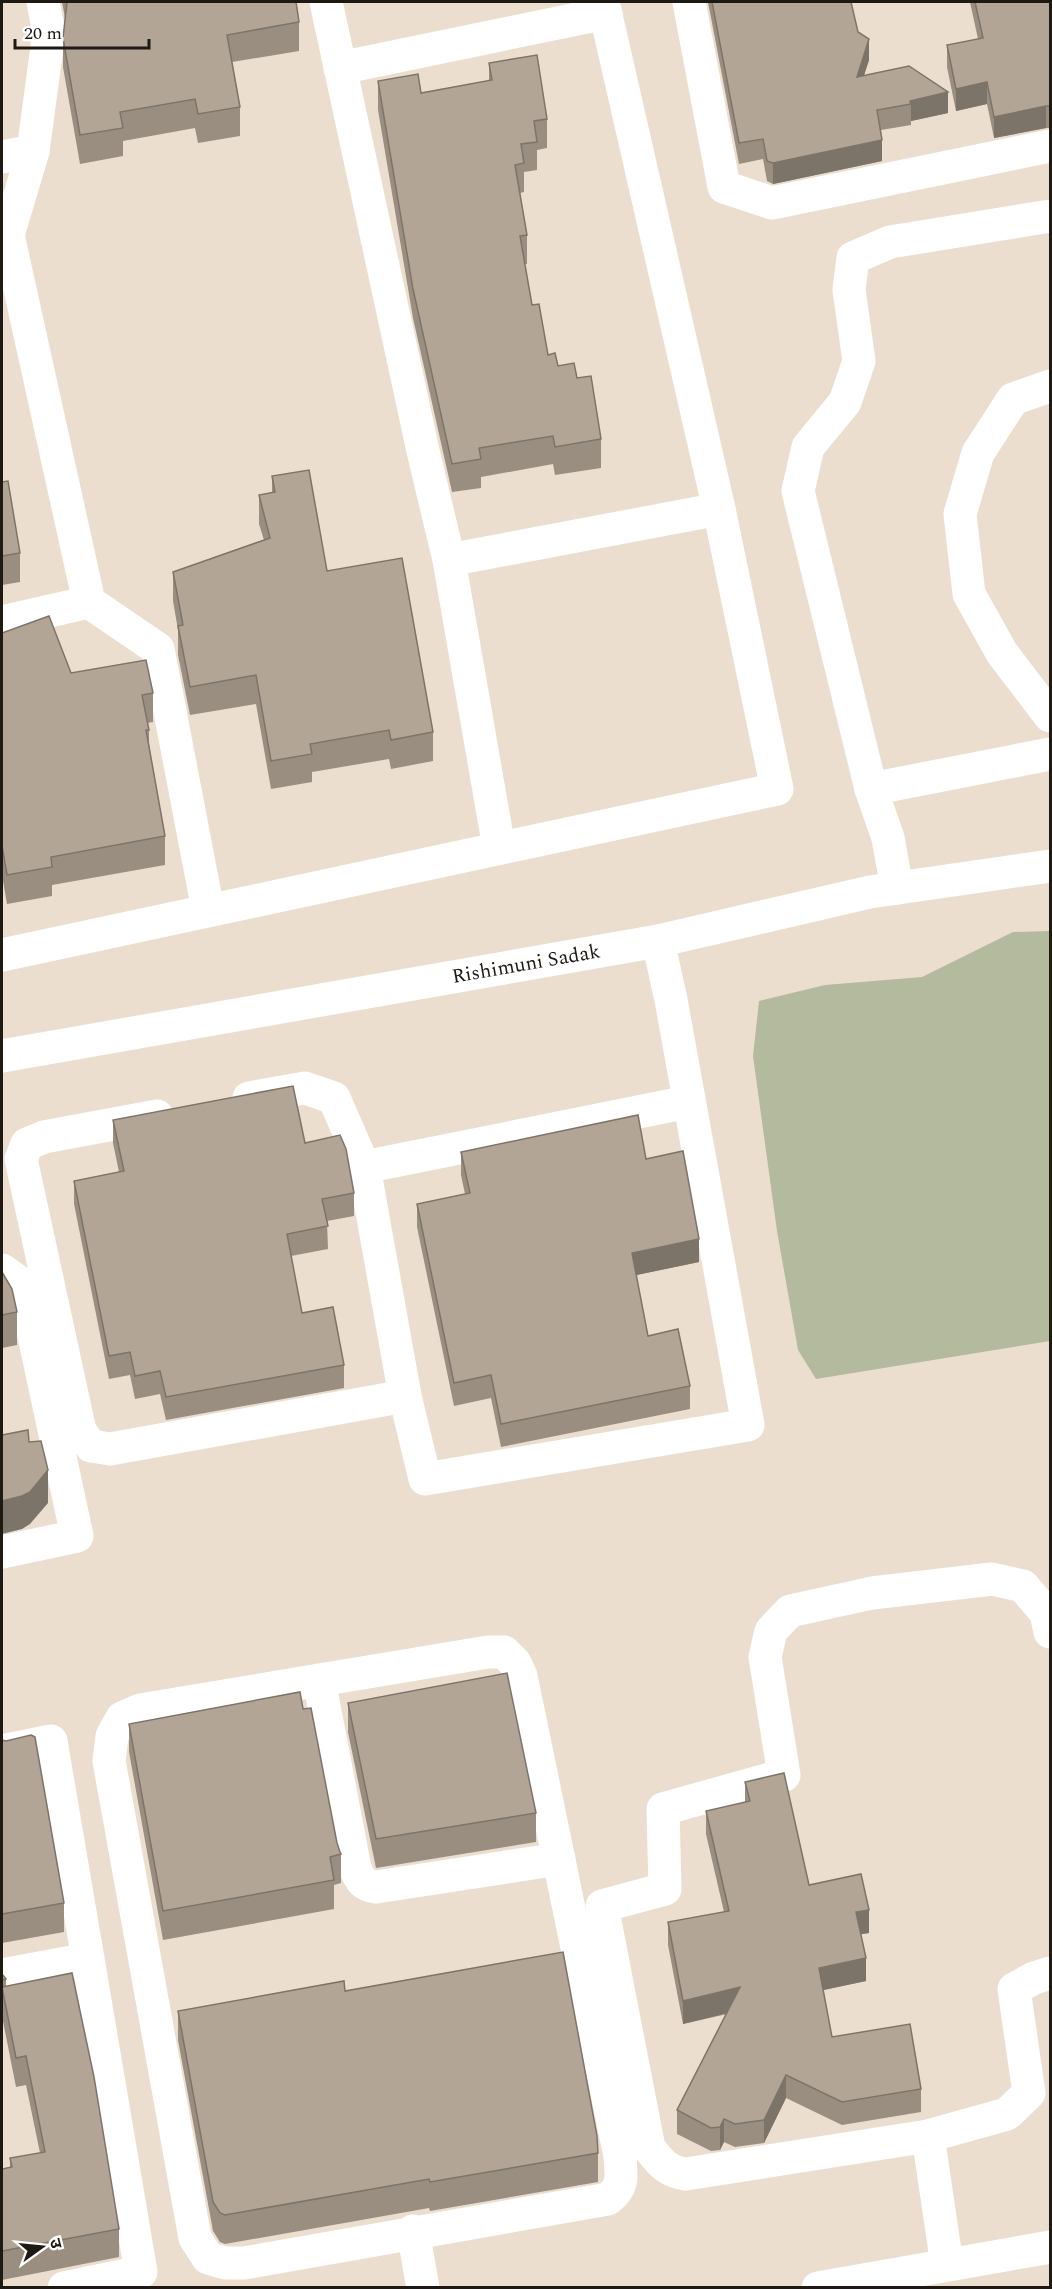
<svg xmlns="http://www.w3.org/2000/svg" width="1052" height="2289" font-family="Spectral,'Noto Sans Devanagari',serif">
  <style>
    .green { fill: #b4ba9d }
    .lines { fill: none; stroke-linecap: round; stroke-linejoin: round }
    .street { stroke: #fff; stroke-width: 33 }
    .wall { fill: #9a8e81 }
    .shaded-wall { fill: #7d7469 }
    .building { fill: #b3a596; stroke: #7d7469; stroke-width: 1.5 }
    .labels { text-anchor: middle; dominant-baseline: central; stroke-width: 5; stroke-linejoin: round; paint-order: stroke }
    .street-label { font-size: 20px; fill: #1e1913; stroke: #fff }
  </style>
  <rect width="100%" height="100%" fill="#ecdece"/>
  <!-- green -->
  <polygon class="green" points="1050,931 1050,1341 816,1379 798,1350 777,1231 753,1056 759,1001 825,985 922,977 1013,932"/>
  <g class="lines">
    <!-- street -->
    <g class="street">
      <polyline points="43,2 49,32 33,151 8,235 89,602 158,649 208,910"/>
      <polyline points="326,2 423,451 449,560 499,848"/>
      <polyline points="689,2 724,187 772,203 1050,146"/>
      <polyline points="340,68 606,13"/>
      <polyline points="2,157 33,151"/>
      <polyline points="1050,386 1013,399 978,453 960,514 969,594 1002,653 1050,716"/>
      <polyline points="449,560 719,509"/>
      <polyline points="2,622 89,602"/>
      <polyline points="871,789 798,491 808,447 845,402 859,361 849,290 853,258 890,242 1050,216"/>
      <polyline points="897,888 888,838 871,789 1050,754"/>
      <polyline points="658,941 671,1000 748,1425 425,1479 405,1396 364,1167 688,1102"/>
      <polyline points="2,955 777,789 719,509 603,2"/>
      <path id="s1" d="M2,1056l656,-115 212,-49 180,-26"/>
      <polyline points="249,1098 305,1088 334,1098 364,1167"/>
      <polyline points="157,1116 44,1137 27,1144 21,1159 80,1431 91,1446 110,1449 405,1396"/>
      <polyline points="2,1270 23,1285 77,1536 2,1552"/>
      <path d="M488,1652h16l11,11 6,13 99,480c1,20 5,29 -12,43l-364,64h-19l-17,-5 -13,-20 -86,-477 3,-25 10,-18 18,-8z"/>
      <path d="M319,1680l36,188c5,12 8,17 21,19l183,-28"/>
      <polyline points="2,1751 51,1741 141,2272 64,2288"/>
      <polyline points="2,1975 88,1959"/>
      <path d="M928,2136l-242,38c-19,-2 -26,-12 -37,-26l-47,-242 63,-17 -2,-80 121,-34 -19,-118 6,-26 19,-20 82,-18 120,-14 31,7 23,27 4,19"/>
      <polyline points="413,2231 423,2288"/>
      <polyline points="947,2265 928,2136 1007,2114 1029,2093 1014,1989 1034,1978 1050,1973"/>
      <polyline points="818,2288 1050,2247"/>
    </g>
  </g>
  <!-- wall -->
  <g class="wall">
    <polygon points="62,2 296,2 299,22 299,51 232,62 240,107 240,136 198,143 195,128 123,141 123,156 80,164 63,67 63,38 65,18"/>
    <polygon points="708,2 851,2 858,32 869,60 864,75 948,113 911,121 911,125 881,130 882,161 773,184 767,181 763,159 739,164"/>
    <polygon points="970,2 1050,2 1050,128 1046,128 994,138 987,104 956,111 947,67 947,45 978,39"/>
    <polygon points="489,63 547,119 547,148 537,150 537,170 524,172 524,192 520,193 527,235 527,264 525,264 532,305 548,355 558,366 577,378 601,439 601,468 555,475 553,464 481,477 481,488 452,492 413,318 378,110 378,81 421,93 489,81"/>
    <polygon points="272,476 327,571 433,732 433,761 391,769 389,759 312,772 312,782 271,789 256,704 190,715 178,655 178,630 173,601 173,572 264,540 259,524 259,495 272,493"/>
    <polygon points="2,482 20,553 20,582 2,585"/>
    <polygon points="2,633 71,673 153,693 153,722 147,723 149,730 149,744 165,836 165,865 52,885 52,896 7,904 2,875"/>
    <polygon points="113,1120 305,1143 354,1193 354,1216 327,1221 328,1249 291,1256 302,1313 344,1365 344,1388 166,1420 160,1394 135,1399 130,1375 109,1379 74,1204 74,1181 119,1172 113,1143"/>
    <polygon points="461,1152 646,1159 699,1262 636,1275 648,1336 690,1386 690,1409 501,1447 491,1398 454,1406 417,1227 417,1204 465,1194 461,1175"/>
    <polygon points="2,1272 17,1312 17,1345 2,1348"/>
    <polygon points="348,1703 536,1813 536,1842 376,1868 348,1732"/>
    <polygon points="303,1709 337,1843 341,1854 341,1883 334,1885 334,1909 163,1940 129,1752 129,1724"/>
    <polygon points="2,1740 64,1903 64,1932 2,1943"/>
    <polygon points="745,1782 809,1885 869,1933 861,1934 866,1981 823,1990 832,2037 921,2089 921,2112 842,2125 786,2098 764,2143 735,2147 724,2142 720,2150 711,2151 677,2134 677,2110 727,2014 683,2024 668,1945 668,1922 724,1912 706,1834 706,1811 745,1802"/>
    <polygon points="2,1974 6,1979 6,1986 119,2229 119,2257 2,2280 2,2169 10,2167 10,2158 40,2153 26,2085 16,2087 2,2016"/>
    <polygon points="345,1991 598,2153 598,2182 430,2211 429,2208 225,2244 220,2242 213,2231 178,2040 178,2011"/>
  </g>
  <!-- shaded-wall -->
  <g class="shaded-wall">
    <polygon points="869,39 869,60 857,97 857,77"/>
    <polygon points="987,82 987,104 956,111 956,89"/>
    <polygon points="948,92 948,113 911,121 911,104 910,101"/>
    <polygon points="1046,106 1046,128 994,138 994,117"/>
    <polygon points="882,140 882,161 773,184 773,163"/>
    <polygon points="699,1239 699,1262 632,1276 632,1253"/>
    <polygon points="48,1470 48,1503 30,1524 22,1529 2,1534 2,1501"/>
    <polygon points="869,1910 869,1933 856,1935 856,1912"/>
    <polygon points="866,1958 866,1981 819,1991 819,1968"/>
    <polygon points="740,1987 740,2010 683,2024 683,2001"/>
    <polygon points="786,2075 786,2098 764,2143 764,2120"/>
    <polygon points="724,2119 724,2142 720,2150 720,2127"/>
  </g>
  <!-- building -->
  <g class="building">
    <polygon points="67,2 296,2 299,22 227,35 240,107 198,114 195,99 120,112 123,128 80,135 63,38"/>
    <polygon points="712,2 851,2 858,32 869,39 857,77 909,66 948,92 910,101 911,104 877,110 882,140 773,163 767,161 763,139 739,143"/>
    <polygon points="975,2 1050,2 1050,106 1046,106 994,117 987,82 956,89 947,45 983,38"/>
    <polygon points="537,55 547,119 534,121 537,142 521,144 524,163 515,165 527,235 520,236 532,305 539,304 548,355 555,353 558,366 574,363 577,378 591,376 601,439 555,447 553,436 479,448 481,459 452,464 413,289 378,81 418,74 421,93 492,80 489,63"/>
    <polygon points="309,470 327,571 402,558 433,732 391,740 389,730 310,744 312,754 271,761 256,675 190,687 178,626 183,625 173,572 270,538 259,495 275,492 272,476"/>
    <polygon points="8,481 20,553 2,556 2,482"/>
    <polygon points="49,616 71,673 146,660 153,693 142,695 149,730 146,730 165,836 51,857 52,867 7,875 2,846 2,633"/>
    <polygon points="293,1086 305,1143 340,1135 346,1149 354,1193 322,1199 328,1226 287,1234 302,1313 333,1307 344,1365 166,1397 160,1371 135,1376 130,1352 109,1356 74,1181 124,1171 113,1120"/>
    <polygon points="638,1115 646,1159 683,1151 699,1239 632,1253 648,1336 678,1329 690,1386 501,1424 491,1375 454,1383 417,1204 470,1193 461,1152"/>
    <polygon points="2,1272 12,1289 17,1312 2,1315"/>
    <polygon points="28,1430 29,1442 41,1441 48,1470 30,1492 22,1496 2,1501 2,1433 2,1435"/>
    <polygon points="507,1673 536,1813 376,1839 348,1703"/>
    <polygon points="300,1692 303,1709 311,1708 337,1843 340,1852 341,1854 330,1857 334,1880 163,1911 129,1724"/>
    <polygon points="31,1735 35,1737 64,1903 2,1914 2,1740 6,1741"/>
    <polygon points="784,1773 809,1885 861,1874 869,1910 856,1912 866,1958 819,1968 832,2037 910,2024 921,2089 842,2102 786,2075 764,2120 735,2124 724,2119 720,2127 711,2128 677,2110 740,1987 683,2001 668,1922 729,1911 706,1811 750,1801 745,1782"/>
    <polygon points="563,1952 597,2136 598,2153 430,2182 429,2179 225,2215 220,2213 213,2202 178,2011 344,1981 345,1991"/>
    <polygon points="72,1973 94,2077 119,2229 2,2251 2,2169 12,2167 10,2158 45,2152 26,2056 16,2058 2,1987"/>
    <polygon points="2,1974 6,1979 5,1980 2,1979"/>
  </g>
  <g class="labels">
    <!-- street labels -->
    <g class="street-label">
      <text stroke="none"><textPath href="#s1" startOffset="532">Rishimuni Sadak</textPath></text>
    </g>
  </g>
  <!-- border -->
  <rect width="1052" height="2289" fill="none" stroke="#1e1913" stroke-width="6"/>
  <!-- north arrow -->
  <g transform="translate(42 2247) rotate(75)" stroke="#ffffff" stroke-width="4.5" paint-order="stroke">
  <path d="M0-4.5L10 22L0 15L-10 22Z" fill="#1e1913"/>
  <text y="-9" font-size="16" font-weight="bold" text-anchor="middle" fill="#1e1913">उ</text>
  </g>
  <!-- scale -->
  <path d="M15 39v9h134v-9" fill="none" stroke="#1e1913" stroke-width="3"/>
  <text x="24" y="39" font-size="18" fill="#1e1913" stroke="#ffffff" stroke-width="4.5" paint-order="stroke">20 m</text>
</svg>
